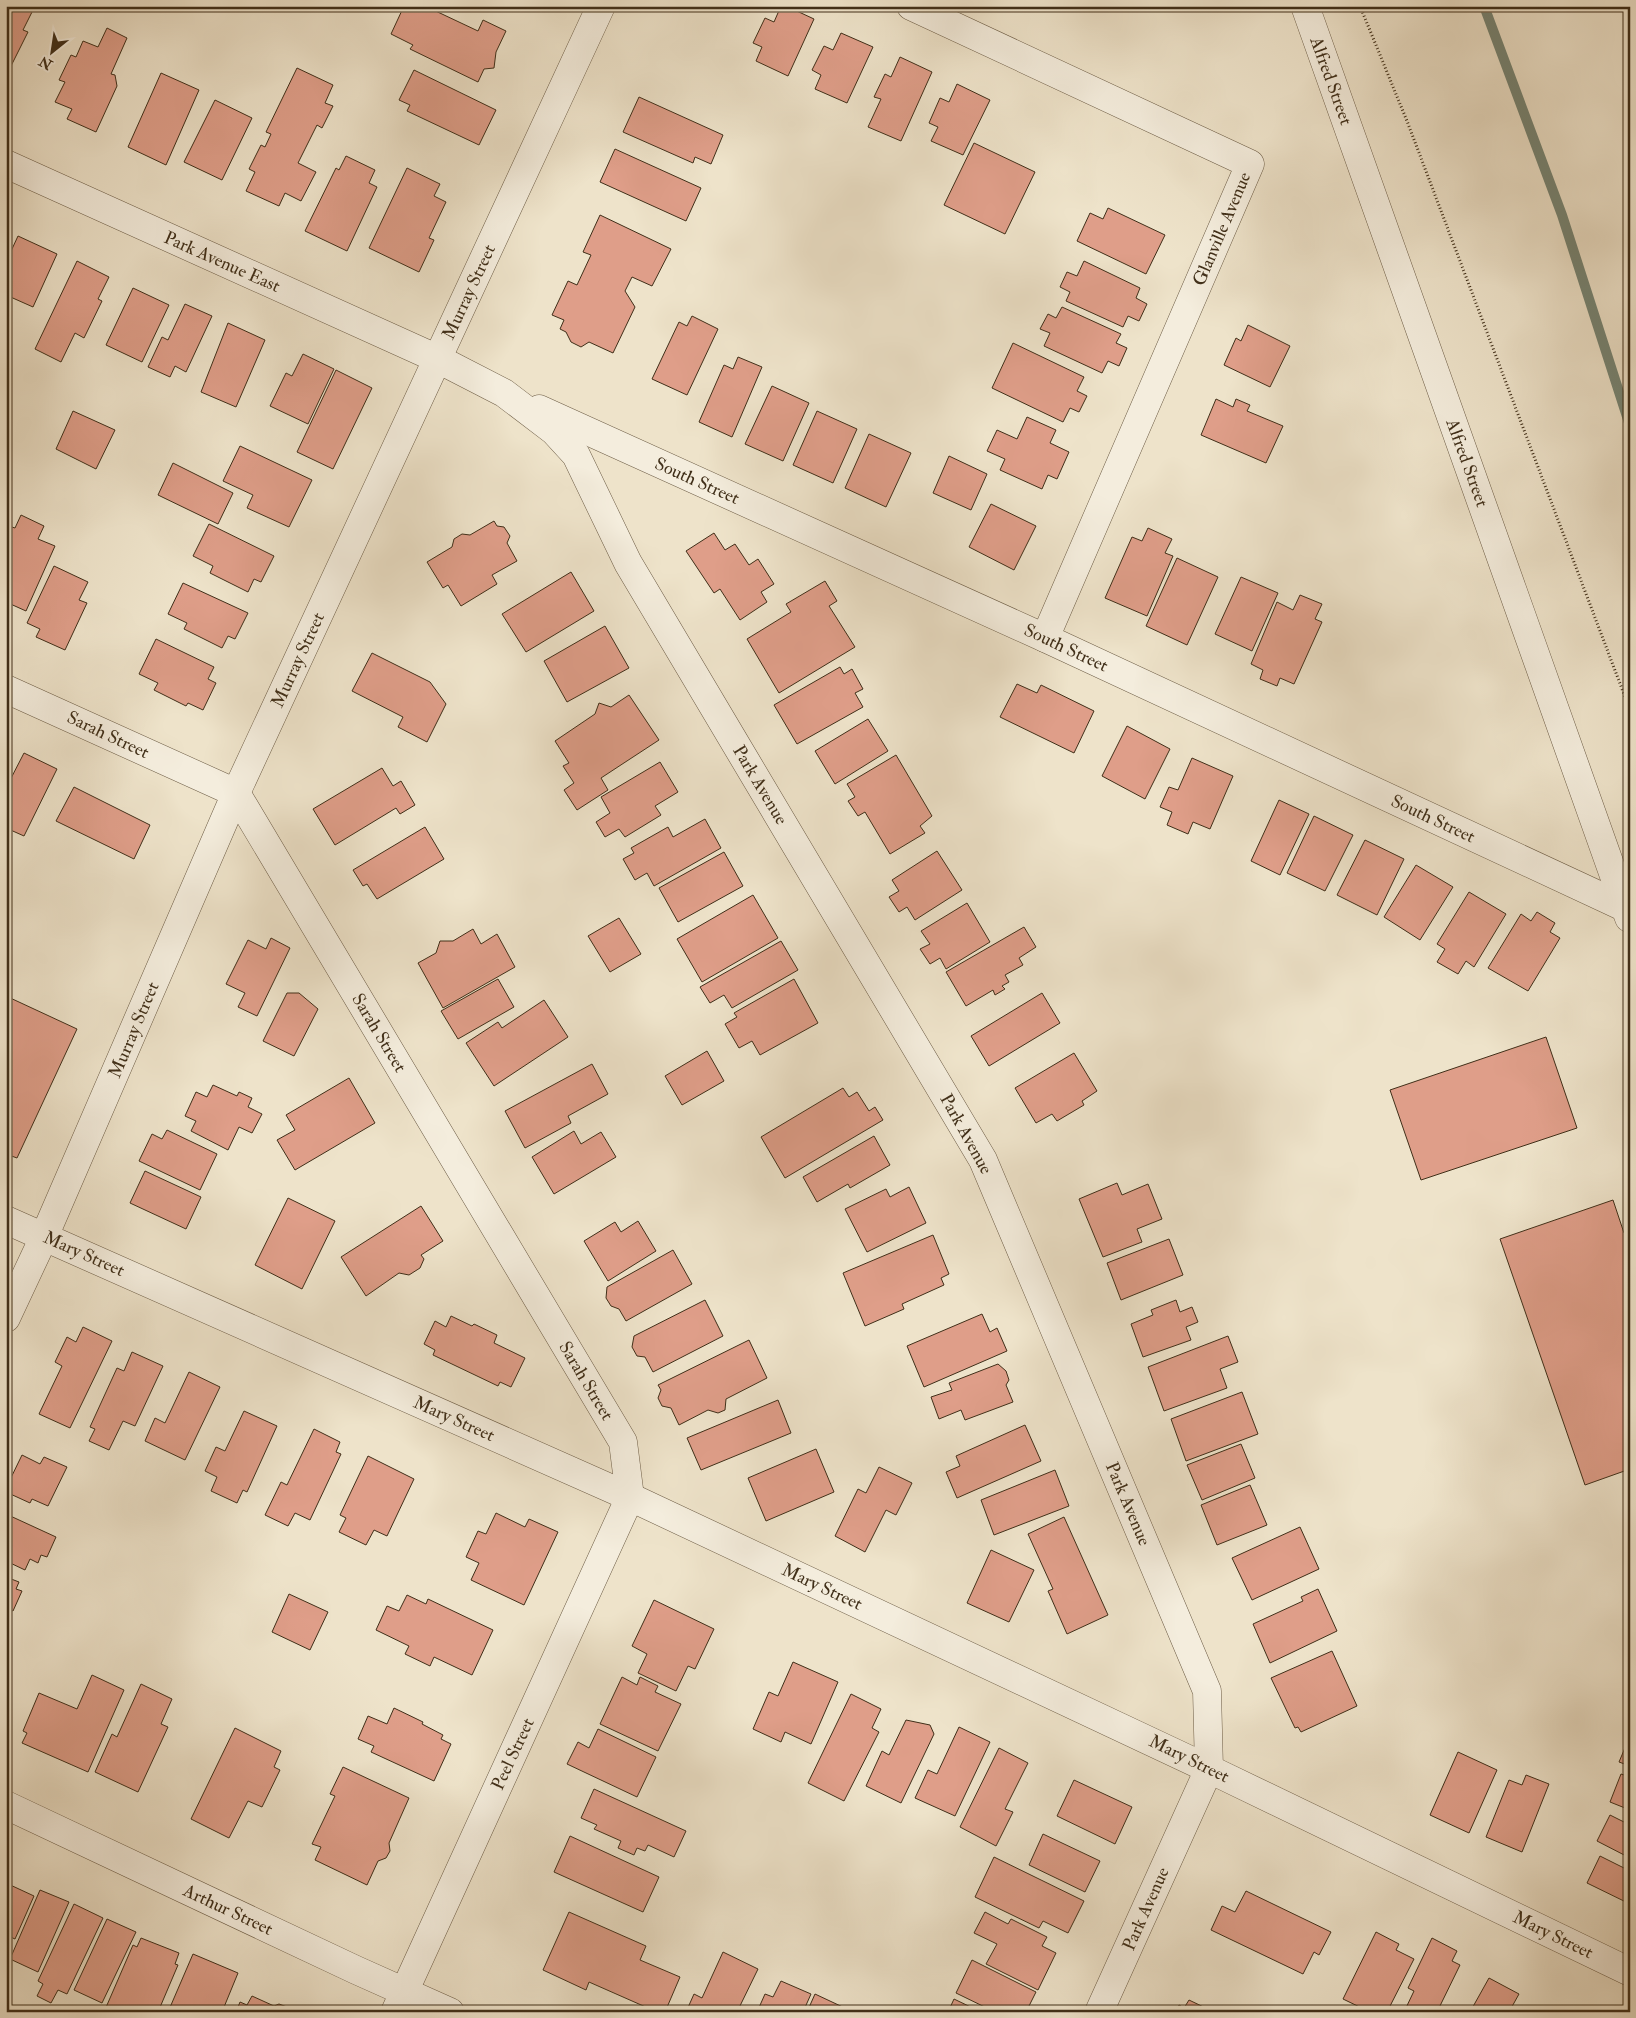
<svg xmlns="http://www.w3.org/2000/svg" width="1636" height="2018" font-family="'IM FELL Double Pica',serif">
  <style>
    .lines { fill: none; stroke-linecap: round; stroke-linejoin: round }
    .stream { stroke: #768575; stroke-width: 10 }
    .building { fill: #df9e89; stroke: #402f19 }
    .minor-casing { stroke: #6c5c45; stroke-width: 29 }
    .path { stroke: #402f19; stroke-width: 3; stroke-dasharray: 1 2.5; stroke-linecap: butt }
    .minor { stroke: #f4eddd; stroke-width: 28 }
    .labels { text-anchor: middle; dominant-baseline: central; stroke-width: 4; stroke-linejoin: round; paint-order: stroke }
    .street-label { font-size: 18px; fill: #402f19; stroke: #f4eddd }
  </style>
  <rect width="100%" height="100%" fill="#eee3ca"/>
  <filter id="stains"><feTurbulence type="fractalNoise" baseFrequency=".004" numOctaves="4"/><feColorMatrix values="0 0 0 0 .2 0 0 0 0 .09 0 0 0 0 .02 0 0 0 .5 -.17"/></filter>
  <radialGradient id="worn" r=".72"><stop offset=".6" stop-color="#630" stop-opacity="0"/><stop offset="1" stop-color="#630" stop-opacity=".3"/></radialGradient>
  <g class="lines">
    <!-- stream -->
    <polyline class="stream" points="1484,6 1562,215 1630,426"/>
  </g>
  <!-- building -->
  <g class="building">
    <polygon points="6,6 35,6 23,30 28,32 6,76"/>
    <polygon points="404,6 425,6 478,31 483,20 506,31 496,52 494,68 484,69 478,82 410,49 413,45 391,34"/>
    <polygon points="781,6 786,6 814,19 788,76 756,61 762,47 753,43 765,18 774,22"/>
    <polygon points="107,28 127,38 111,74 115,75 117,86 96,132 67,119 72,109 55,102 65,82 59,80 71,55 76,57 83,41 98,47"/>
    <polygon points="841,33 873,47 847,103 815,89 821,75 812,70 824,46 833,50"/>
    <polygon points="900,57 932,72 901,141 868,127 881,99 874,97 885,74 891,77"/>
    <polygon points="297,68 333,85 325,103 333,106 322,128 317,125 298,163 316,172 301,201 285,193 279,206 246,191 255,172 249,169 261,145 265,147 271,134 266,132"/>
    <polygon points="414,70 496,110 479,145 407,111 410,105 399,100"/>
    <polygon points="161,73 199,90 166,165 128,147"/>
    <polygon points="957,84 990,100 963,155 931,141 938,127 929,123 940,98 949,102"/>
    <polygon points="639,97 723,135 711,164 695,157 693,163 623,132"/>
    <polygon points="215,100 252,118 222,180 184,162"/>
    <polygon points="974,143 1035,172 1005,234 944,205"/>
    <polygon points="615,149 701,188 686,221 600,182"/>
    <polygon points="346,156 375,170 369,183 377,187 347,251 305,231 336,168 339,170"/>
    <polygon points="407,168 440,184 434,196 446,202 429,238 434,240 419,272 369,248"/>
    <polygon points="1108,208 1165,235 1146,274 1077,241 1090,213 1103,219"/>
    <polygon points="600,215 671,249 652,286 632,277 625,291 635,307 613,353 589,342 581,347 571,342 566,332 560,329 564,320 552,315 568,281 577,285 591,255 583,252"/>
    <polygon points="18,236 57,254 33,307 6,295 6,275 10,268 6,267 6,262"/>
    <polygon points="77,261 109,277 98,299 102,301 84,338 75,333 61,362 35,349"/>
    <polygon points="1084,261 1140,288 1136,298 1147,304 1139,321 1128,316 1123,327 1066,301 1070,292 1060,287 1067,272 1077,276"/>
    <polygon points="133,288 169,305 142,362 106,345"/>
    <polygon points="185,304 212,316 186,372 175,366 170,377 148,367 162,337 168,340"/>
    <polygon points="1062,307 1121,334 1116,343 1127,348 1119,366 1108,361 1102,373 1044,346 1050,333 1040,329 1048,314 1056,318"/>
    <polygon points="692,316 718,329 687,395 652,379 679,322 687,326"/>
    <polygon points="228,323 265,340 236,407 201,392"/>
    <polygon points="1248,325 1290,346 1270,387 1224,365 1236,338 1241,341"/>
    <polygon points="1013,343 1084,377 1077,391 1087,396 1079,412 1070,408 1063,422 992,388"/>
    <polygon points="303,354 334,369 308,424 270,406 286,373 292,376"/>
    <polygon points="738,357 762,367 732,437 699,422 724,365 733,369"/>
    <polygon points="336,370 372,388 333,469 297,452"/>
    <polygon points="772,386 809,403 783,461 745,444"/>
    <polygon points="1216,399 1233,407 1236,399 1250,405 1247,411 1283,426 1266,463 1201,435"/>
    <polygon points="73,411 115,430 96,469 56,449"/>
    <polygon points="817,411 857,429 833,483 793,465"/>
    <polygon points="1027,417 1056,430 1050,443 1069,452 1057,479 1048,475 1042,489 1000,470 1005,459 987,451 997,430 1017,439"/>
    <polygon points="869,434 911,453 886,507 845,488"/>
    <polygon points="240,446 312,480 289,527 247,508 253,495 223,481"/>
    <polygon points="949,456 987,474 971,510 933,493"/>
    <polygon points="173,463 233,493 218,524 158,495"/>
    <polygon points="991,504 1036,526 1014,570 969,547"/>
    <polygon points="21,515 44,526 38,539 55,546 26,611 6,602 6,539 12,527 15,528"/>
    <polygon points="494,521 497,526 504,527 510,536 507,543 517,561 492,575 497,584 461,606 448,585 443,588 427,562 452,547 454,539 462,534 470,535"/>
    <polygon points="209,524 274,556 261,582 254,579 248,592 210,573 213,566 193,556"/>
    <polygon points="1148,528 1172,539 1165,553 1173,556 1147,616 1105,598 1132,537 1142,541"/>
    <polygon points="714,533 725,550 735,544 749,565 758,559 774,584 761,592 767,602 740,620 720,589 714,593 686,551"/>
    <polygon points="1177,558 1218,577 1187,645 1146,626"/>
    <polygon points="54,566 88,582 79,600 87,603 65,650 36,637 40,629 27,623"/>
    <polygon points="571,572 594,611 526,652 502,614"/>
    <polygon points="1241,577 1278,593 1252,651 1215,634"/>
    <polygon points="825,581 837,601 829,606 855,647 779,693 747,639 791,612 786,604"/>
    <polygon points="183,583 248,613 235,639 228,636 222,648 184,629 187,623 168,614"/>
    <polygon points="1300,595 1322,604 1315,619 1322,622 1294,684 1280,678 1277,686 1260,679 1263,670 1251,664 1277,602 1293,610"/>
    <polygon points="605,626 629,668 567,702 544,661"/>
    <polygon points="156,639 214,667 208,679 216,683 203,710 188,703 186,706 154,690 158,683 139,674"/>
    <polygon points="372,653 430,682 446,704 427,742 398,727 403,717 352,691"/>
    <polygon points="840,667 844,674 852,669 863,689 855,693 863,707 797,744 774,705"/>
    <polygon points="1017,684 1037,693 1041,685 1094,711 1074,753 1000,717"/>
    <polygon points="629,695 659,740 601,778 608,790 577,810 564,790 574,783 563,766 569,763 555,741 595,714 599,703 611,707"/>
    <polygon points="868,719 888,751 835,784 815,751"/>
    <polygon points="1127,726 1170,749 1145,799 1102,776"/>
    <polygon points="24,753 57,769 24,836 6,828 6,788"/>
    <polygon points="896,755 932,816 920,826 925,833 890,854 865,812 858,816 848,801 855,797 847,784"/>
    <polygon points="1192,758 1233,776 1210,829 1193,822 1188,834 1167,825 1172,812 1160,807 1169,787 1178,790"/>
    <polygon points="660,762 678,792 655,806 661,815 625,837 619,829 605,837 596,822 610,813 601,797"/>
    <polygon points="382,768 393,786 401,781 415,805 400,814 396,808 335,845 313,809"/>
    <polygon points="74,787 150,825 134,859 56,821"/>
    <polygon points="1279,800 1309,814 1280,875 1251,861"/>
    <polygon points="1314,816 1353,835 1325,891 1287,873"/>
    <polygon points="705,819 721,848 654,886 647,873 635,880 623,859 634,853 631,848 668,827 673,837"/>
    <polygon points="425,827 444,859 377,899 367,884 363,886 353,870"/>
    <polygon points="1365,840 1404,859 1377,915 1337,895"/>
    <polygon points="937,851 962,890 915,920 907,907 899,912 889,897 899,891 892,880"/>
    <polygon points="724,852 743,886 678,922 659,888"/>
    <polygon points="1416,865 1453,887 1420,940 1384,917"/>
    <polygon points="1469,892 1506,914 1474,967 1466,961 1458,974 1437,962 1445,949 1437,944"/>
    <polygon points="753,895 778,938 702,982 677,939"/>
    <polygon points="967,903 990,942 946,969 940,958 930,964 920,949 930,944 921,931"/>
    <polygon points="1537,912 1555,923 1550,932 1560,938 1528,991 1488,968 1521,914 1531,921"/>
    <polygon points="619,918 641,954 610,972 588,936"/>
    <polygon points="1024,927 1036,947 1019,958 1023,965 1005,975 1009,982 1002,986 1005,989 995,995 993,990 966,1006 946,972"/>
    <polygon points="473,929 481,944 497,934 515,967 443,1008 418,963 436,953 440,941 453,941"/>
    <polygon points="271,938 290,948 257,1016 238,1007 245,993 226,984 248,940 266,949"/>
    <polygon points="781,941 798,970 732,1008 724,995 710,1003 700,987"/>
    <polygon points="498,979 514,1007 458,1039 441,1011"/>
    <polygon points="794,979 818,1023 760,1055 752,1041 739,1048 725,1024 737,1017 734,1013"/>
    <polygon points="287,993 299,993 318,1009 294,1056 263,1041"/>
    <polygon points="1042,993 1060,1023 989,1066 971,1036"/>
    <polygon points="6,996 77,1029 17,1158 6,1154"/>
    <polygon points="544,1000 568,1037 494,1086 466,1043 498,1022 502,1028"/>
    <polygon points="1546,1037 1577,1128 1421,1180 1390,1090"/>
    <polygon points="707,1051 724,1081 682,1105 665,1076"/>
    <polygon points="1074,1053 1097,1091 1082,1101 1084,1105 1057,1121 1052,1114 1036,1123 1015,1088"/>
    <polygon points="592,1064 608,1094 568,1116 571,1123 525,1148 505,1111"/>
    <polygon points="349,1078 375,1123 295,1170 277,1140 295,1130 286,1115"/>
    <polygon points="213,1085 237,1096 239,1092 252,1098 248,1107 262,1114 252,1133 239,1127 228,1150 191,1131 196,1121 185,1116 196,1092 207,1097"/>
    <polygon points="843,1088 849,1097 857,1092 869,1111 875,1107 883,1120 785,1178 761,1137"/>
    <polygon points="167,1130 217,1154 200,1190 139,1161 152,1134 162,1139"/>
    <polygon points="574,1131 581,1144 601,1132 616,1157 554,1194 532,1157"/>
    <polygon points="874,1136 890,1165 850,1188 848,1184 817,1202 803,1177"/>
    <polygon points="145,1171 201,1197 186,1229 130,1203"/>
    <polygon points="1117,1183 1122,1195 1148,1184 1162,1219 1137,1229 1142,1242 1103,1257 1079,1199"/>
    <polygon points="909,1187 926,1223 867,1252 845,1209 886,1189 890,1197"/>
    <polygon points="288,1198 335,1221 302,1289 255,1265"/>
    <polygon points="1613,1200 1624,1233 1630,1231 1630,1469 1585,1485 1500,1239"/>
    <polygon points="421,1206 443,1241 421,1255 424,1259 420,1268 409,1275 399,1273 366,1296 341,1257"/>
    <polygon points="638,1221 656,1251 608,1281 584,1241 615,1222 621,1232"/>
    <polygon points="933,1235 949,1274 941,1278 944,1285 902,1304 904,1309 865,1326 843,1273"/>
    <polygon points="1169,1239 1183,1275 1121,1300 1107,1263"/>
    <polygon points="673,1250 692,1284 626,1321 619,1309 611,1306 606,1298 607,1287"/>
    <polygon points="705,1300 723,1336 653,1372 645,1357 637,1356 632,1347 634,1336"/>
    <polygon points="1176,1300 1180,1312 1192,1307 1198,1322 1186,1327 1191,1340 1143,1357 1131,1324 1153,1315 1151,1310"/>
    <polygon points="982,1314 990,1332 997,1328 1007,1351 924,1387 907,1346"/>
    <polygon points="451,1316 472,1326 474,1324 497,1335 494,1343 525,1358 511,1387 500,1382 498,1386 433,1355 435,1350 424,1344 435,1321 446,1327"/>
    <polygon points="83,1327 112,1341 70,1428 39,1414 62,1366 55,1362 67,1337 76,1342"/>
    <polygon points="1228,1336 1238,1362 1220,1369 1227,1388 1164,1411 1148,1367"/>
    <polygon points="749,1340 767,1378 726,1399 725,1410 718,1413 708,1410 679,1425 671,1408 662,1406 658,1398 661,1390 658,1385"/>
    <polygon points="132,1352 163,1366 135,1426 123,1421 109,1450 89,1441 95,1429 90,1427 117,1368 124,1371"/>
    <polygon points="998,1364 1006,1371 1009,1380 1006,1385 1013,1402 965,1420 961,1410 939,1419 931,1397 952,1390 949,1383"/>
    <polygon points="189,1372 220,1387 185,1460 145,1441 155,1418 165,1423"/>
    <polygon points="1242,1392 1258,1434 1186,1461 1171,1419"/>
    <polygon points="778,1400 791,1433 701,1470 687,1438"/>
    <polygon points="244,1411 277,1426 247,1492 243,1490 237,1503 211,1491 217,1477 205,1471 216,1447 225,1451"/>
    <polygon points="1025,1425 1041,1461 957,1498 946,1472 960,1466 956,1456"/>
    <polygon points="314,1429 340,1442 336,1452 341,1454 310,1520 295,1513 288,1526 265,1515 281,1482 287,1485"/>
    <polygon points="1241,1444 1255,1478 1202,1500 1187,1465"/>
    <polygon points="816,1449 834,1492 766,1521 748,1478"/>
    <polygon points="22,1455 40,1464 44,1457 67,1467 48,1506 32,1499 30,1503 6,1492 6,1488"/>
    <polygon points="368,1456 414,1479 387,1536 374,1530 366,1545 339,1532 346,1518 340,1515"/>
    <polygon points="879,1467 912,1483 896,1515 886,1510 865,1552 835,1536 858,1489 866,1493"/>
    <polygon points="1055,1470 1069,1506 994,1535 981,1500"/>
    <polygon points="1250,1485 1267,1525 1217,1545 1201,1505"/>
    <polygon points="496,1513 525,1527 529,1519 558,1532 524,1605 471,1580 479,1563 466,1557 478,1531 486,1534"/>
    <polygon points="6,1514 56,1537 47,1557 41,1555 38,1563 30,1559 25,1570 6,1561"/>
    <polygon points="1064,1517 1108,1615 1067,1634 1048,1591 1053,1589 1028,1534"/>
    <polygon points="1300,1527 1319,1569 1252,1600 1232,1558"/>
    <polygon points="991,1550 1034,1570 1009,1622 967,1603"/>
    <polygon points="6,1577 19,1582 16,1589 22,1591 13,1611 6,1608"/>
    <polygon points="1318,1589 1337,1631 1270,1663 1253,1624 1303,1601 1301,1597"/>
    <polygon points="289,1594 328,1612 310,1650 272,1632"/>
    <polygon points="407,1595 426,1604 428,1599 493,1630 472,1675 434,1657 430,1666 405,1654 409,1646 376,1630 387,1606 399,1611"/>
    <polygon points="654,1600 714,1629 695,1669 688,1666 676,1691 638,1673 647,1654 632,1646"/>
    <polygon points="1332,1651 1357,1706 1301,1732 1298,1727 1295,1728 1271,1678"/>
    <polygon points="793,1662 838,1682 811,1744 785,1732 781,1742 753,1729 769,1692 778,1696"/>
    <polygon points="92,1675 124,1690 88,1772 22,1743 27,1733 23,1731 39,1693 77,1709"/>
    <polygon points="622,1677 637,1685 640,1677 658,1686 655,1692 681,1704 658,1751 600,1724"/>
    <polygon points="141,1684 172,1699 161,1724 168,1727 138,1792 95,1772 112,1734 117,1737"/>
    <polygon points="851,1694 881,1709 872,1728 879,1732 844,1801 808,1783"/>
    <polygon points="394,1708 423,1722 422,1724 443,1735 441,1739 451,1744 434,1781 371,1752 374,1746 358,1739 368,1716 387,1724"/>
    <polygon points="906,1720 930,1725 934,1734 901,1803 866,1786 882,1751 889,1755"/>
    <polygon points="959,1727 990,1742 955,1816 915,1798 928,1770 937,1774"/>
    <polygon points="235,1728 281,1751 274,1767 280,1770 262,1807 248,1801 229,1838 191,1819"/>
    <polygon points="598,1729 656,1757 637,1797 567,1764 578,1742 589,1748"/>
    <polygon points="1630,1736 1630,1766 1619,1762"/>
    <polygon points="999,1748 1028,1763 1005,1809 1013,1812 996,1846 960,1827"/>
    <polygon points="1458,1752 1497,1770 1469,1833 1430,1815"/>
    <polygon points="343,1767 409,1798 389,1843 390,1851 386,1858 378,1861 367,1885 315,1860 321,1847 312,1844 335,1796 330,1794"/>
    <polygon points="1621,1774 1630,1777 1630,1810 1610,1802"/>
    <polygon points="1526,1775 1549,1784 1522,1852 1486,1837 1509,1780 1522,1785"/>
    <polygon points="1074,1780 1132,1807 1115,1844 1057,1816"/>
    <polygon points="594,1789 686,1831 674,1857 648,1845 645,1851 637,1848 634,1855 618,1848 621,1841 594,1829 597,1825 581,1818"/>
    <polygon points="1610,1815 1630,1825 1630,1858 1597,1841"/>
    <polygon points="1043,1834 1100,1861 1085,1892 1029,1865"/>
    <polygon points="570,1836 659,1877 643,1912 554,1872"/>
    <polygon points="1600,1856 1630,1871 1630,1904 1587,1883"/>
    <polygon points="994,1857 1084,1901 1068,1933 1043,1921 1039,1928 975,1897"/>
    <polygon points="6,1883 34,1896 15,1939 6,1935"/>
    <polygon points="40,1890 69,1902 38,1972 10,1959"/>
    <polygon points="1246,1891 1331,1932 1319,1955 1314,1952 1303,1974 1211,1930 1222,1906 1235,1912"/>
    <polygon points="74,1904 103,1918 67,1994 58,1990 51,2003 37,1996 43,1984 38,1981"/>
    <polygon points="569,1912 646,1946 640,1960 680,1977 665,2012 657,2012 589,1982 586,1990 543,1970"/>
    <polygon points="985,1912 1008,1924 1011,1919 1047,1937 1042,1946 1056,1953 1038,1990 986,1964 997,1944 974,1933"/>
    <polygon points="107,1919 136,1932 102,2003 74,1990"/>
    <polygon points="1376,1932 1399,1944 1396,1950 1414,1959 1387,2012 1370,2012 1343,1999"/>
    <polygon points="141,1938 179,1953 175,1964 178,1965 158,2012 104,2012 133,1945 137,1947"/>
    <polygon points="1432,1938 1457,1951 1452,1961 1460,1965 1437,2012 1404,2012 1414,1991 1408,1988"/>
    <polygon points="723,1952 758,1969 737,2012 686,2012 694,1994 702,1998"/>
    <polygon points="193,1954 238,1973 222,2012 168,2012"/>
    <polygon points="972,1960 1036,1992 1026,2012 995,2012 956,1993"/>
    <polygon points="1489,1978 1519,1994 1509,2012 1470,2012"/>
    <polygon points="781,1981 811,1994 803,2012 757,2012 765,1994 773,1997"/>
    <polygon points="815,1994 847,2009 846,2012 807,2012"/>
    <polygon points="252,1996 274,2006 279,2004 287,2007 289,2012 236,2012 240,2002 247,2005"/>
    <polygon points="954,1999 981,2012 948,2012"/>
    <polygon points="1189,2000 1214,2012 1175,2012 1179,2005 1184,2008"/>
  </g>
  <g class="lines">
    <defs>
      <g id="minor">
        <polyline points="911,6 1250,164 1045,638"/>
        <polyline points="1305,6 1629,918"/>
        <polyline points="6,164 438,359 504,393 554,431 576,455 628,563 983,1160 1207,1691 1209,1769 1099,2012"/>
        <polyline points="539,409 1045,638 1626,908"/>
        <polyline points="6,689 236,793 623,1442 630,1497 395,2012"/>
        <polyline points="6,1220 630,1497 1209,1769 1630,1972"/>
        <polyline points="6,1318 44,1237 236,793 601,6"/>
        <polyline points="6,1805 356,1970 450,2012"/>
      </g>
    </defs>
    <!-- minor casing -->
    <use href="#minor" class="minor-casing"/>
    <!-- path -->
    <polyline class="path" points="1360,6 1407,121 1630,710"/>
    <!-- minor -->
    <use href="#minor" class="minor"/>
  </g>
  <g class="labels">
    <!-- street labels -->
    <g class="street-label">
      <text transform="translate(1331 81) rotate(70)">Alfred Street</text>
      <text transform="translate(1222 229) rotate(-67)">Glanville Avenue</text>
      <text transform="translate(222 262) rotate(24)">Park Avenue East</text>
      <text transform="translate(469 292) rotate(-65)">Murray Street</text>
      <text transform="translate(1467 463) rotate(70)">Alfred Street</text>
      <text transform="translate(697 481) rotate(24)">South Street</text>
      <text transform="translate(1066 648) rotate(25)">South Street</text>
      <text transform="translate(298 660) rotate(-65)">Murray Street</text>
      <text transform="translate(108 735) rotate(25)">Sarah Street</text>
      <text transform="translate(760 785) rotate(59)">Park Avenue</text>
      <text transform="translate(1433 819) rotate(25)">South Street</text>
      <text transform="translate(134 1030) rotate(-67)">Murray Street</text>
      <text transform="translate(379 1033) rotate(59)">Sarah Street</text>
      <text transform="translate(966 1134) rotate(61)">Park Avenue</text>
      <text transform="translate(84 1254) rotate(24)">Mary Street</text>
      <text transform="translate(586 1381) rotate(59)">Sarah Street</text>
      <text transform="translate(454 1419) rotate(24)">Mary Street</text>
      <text transform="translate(1128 1504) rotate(67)">Park Avenue</text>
      <text transform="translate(822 1587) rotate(25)">Mary Street</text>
      <text transform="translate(513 1754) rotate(-65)">Peel Street</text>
      <text transform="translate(1189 1759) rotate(26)">Mary Street</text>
      <text transform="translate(1146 1909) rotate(-66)">Park Avenue</text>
      <text transform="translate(228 1910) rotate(25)">Arthur Street</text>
      <text transform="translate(1553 1935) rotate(26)">Mary Street</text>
    </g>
  </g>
  <!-- margin -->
  <rect width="1636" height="2018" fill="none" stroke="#eee3ca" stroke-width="25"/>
  <rect x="8" y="8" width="1621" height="2003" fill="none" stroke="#402f19" stroke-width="2.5"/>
  <rect x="12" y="12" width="1611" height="1993" fill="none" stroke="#402f19"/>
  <!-- north arrow -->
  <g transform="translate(52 52) rotate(210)" stroke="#f4eddd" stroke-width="4" paint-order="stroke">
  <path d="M0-4L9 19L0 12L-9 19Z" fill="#402f19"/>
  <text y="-8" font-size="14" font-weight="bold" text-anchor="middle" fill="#402f19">N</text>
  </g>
  <rect width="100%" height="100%" filter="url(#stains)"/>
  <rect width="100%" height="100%" fill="url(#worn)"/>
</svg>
